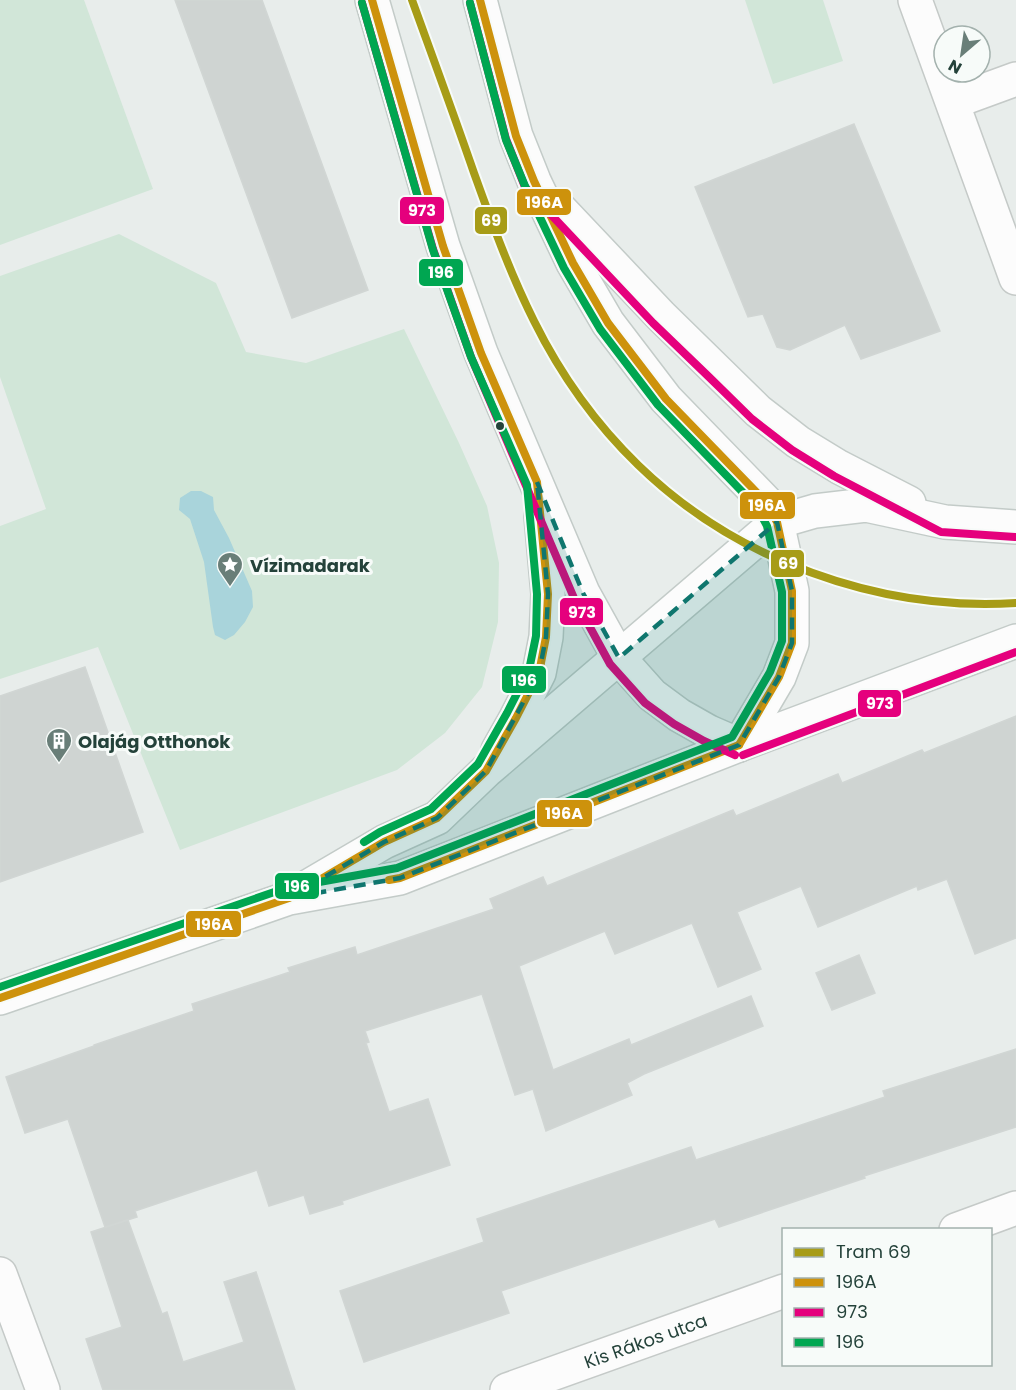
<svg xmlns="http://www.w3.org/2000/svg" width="1016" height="1390" font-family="Poppins,sans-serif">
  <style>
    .green { fill: #d1e6d8 }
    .water { fill: #a9d4db }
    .building { fill: #cfd4d2; stroke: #d1d6d4; stroke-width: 1.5 }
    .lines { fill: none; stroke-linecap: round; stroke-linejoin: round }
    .street-casing { stroke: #c5cac8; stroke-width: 36 }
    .secondary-casing { stroke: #c3cbc8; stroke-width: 36 }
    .street { stroke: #fcfcfc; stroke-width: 33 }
    .secondary { stroke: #fcfcfc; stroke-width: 33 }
    .bus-1-casing { stroke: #f7fbf9; stroke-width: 12 }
    .bus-2-casing { stroke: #f7fbf9; stroke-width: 12 }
    .bus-3-casing { stroke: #f7fbf9; stroke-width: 12 }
    .bus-1 { stroke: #cd920c; stroke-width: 8 }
    .bus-2 { stroke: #e5007d; stroke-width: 8 }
    .bus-3 { stroke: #00a651; stroke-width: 8 }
    .tram-1-casing { stroke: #f7fbf9; stroke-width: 12 }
    .tram-1 { stroke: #a79c17; stroke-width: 8 }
    .marked { fill: #0f766e; fill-opacity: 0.2; stroke: #0f766e; stroke-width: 4.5; stroke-dasharray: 12 8; stroke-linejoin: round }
    .bus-dot { fill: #24423a; stroke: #f7fbf9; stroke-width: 2 }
    .labels { text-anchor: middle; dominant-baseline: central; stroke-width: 6; stroke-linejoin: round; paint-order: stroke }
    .poi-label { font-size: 18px; font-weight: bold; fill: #24423a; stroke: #f7fbf9; text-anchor: start }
    .street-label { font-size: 18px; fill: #24423a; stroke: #f7fbf9 }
    .line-badge { stroke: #f7fbf9; stroke-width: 2 }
    .badge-label { font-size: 16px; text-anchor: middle; font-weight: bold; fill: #fff }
  </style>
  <rect width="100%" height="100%" fill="#e8edeb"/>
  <!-- green -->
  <g class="green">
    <polygon points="0,0 84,0 153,189 0,245"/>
    <polygon points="745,0 823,0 843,61 773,84"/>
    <polygon points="119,234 216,283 246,352 306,363 404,329 459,443 487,506 499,563 498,622 482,687 445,733 397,770 180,850 98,647 0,679 0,526 46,509 0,377 0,276"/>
  </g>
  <!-- water -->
  <polygon class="water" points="191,491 201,491 213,497 214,510 229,538 252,591 253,607 245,622 234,635 225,640 215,635 213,627 204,562 190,519 179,510 180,498"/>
  <!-- building -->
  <g class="building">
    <polygon points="175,0 262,0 368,290 292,318"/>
    <polygon points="854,124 940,331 861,359 845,325 790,350 777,347 763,314 748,317 695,187"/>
    <polygon points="85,667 143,832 0,882 0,696"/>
    <polygon points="1016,716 1016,938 975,954 947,879 918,890 917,886 818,927 801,886 737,912 761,969 718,987 692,923 615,954 605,931 519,966 553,1070 629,1039 631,1045 751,996 763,1026 644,1074 627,1083 632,1095 546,1131 533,1089 515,1095 482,994 365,1031 369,1042 366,1043 389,1112 428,1099 450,1165 342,1201 343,1204 310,1214 304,1195 269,1206 257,1170 135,1211 137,1217 105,1227 68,1119 25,1133 6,1077 94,1046 94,1045 194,1011 192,1004 290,972 288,968 355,947 357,955 494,909 490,899 543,877 547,886 733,810 736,816 838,774 842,783 922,750 924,753"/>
    <polygon points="859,955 875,993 832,1010 816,973"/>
    <polygon points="1016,1049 1016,1127 864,1176 865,1178 719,1227 715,1219 501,1291 509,1313 364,1362 340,1291 484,1242 477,1219 691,1147 696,1160 885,1097 883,1091"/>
    <polygon points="128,1220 162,1314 167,1312 183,1362 244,1342 224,1282 256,1272 295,1390 103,1390 86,1339 122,1327 91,1232"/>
  </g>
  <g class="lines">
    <defs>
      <g id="street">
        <polyline points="915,0 1016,278"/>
        <polyline points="953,102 1016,79"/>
        <polyline points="956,1230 1016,1208"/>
        <polyline points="0,1274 43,1390"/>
        <path id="s1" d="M507,1390l277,-99"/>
      </g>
      <g id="secondary">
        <polyline points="372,0 443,246 481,353 583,593 619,658 652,695 679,715 709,732 739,745"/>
        <polyline points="480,0 516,136 534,181 573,263 608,323 666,399 765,501 777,522 792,591 792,643 779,677 739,745"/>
        <polyline points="557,206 661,316 758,411 798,442 839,467 909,503"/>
        <polyline points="498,750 516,718 539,673 546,637 548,594 541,516"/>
        <polyline points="309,886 384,842 437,818 486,771 777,522 815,511 866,505 945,522 1016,527"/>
        <polyline points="0,998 289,898 400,878 739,745 1016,641"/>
      </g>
    </defs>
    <!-- street casing -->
    <use href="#street" class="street-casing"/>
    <!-- secondary casing -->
    <use href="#secondary" class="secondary-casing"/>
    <!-- street -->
    <use href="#street" class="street"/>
    <!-- secondary -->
    <use href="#secondary" class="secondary"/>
    <defs>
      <g id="bus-1">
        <polyline points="480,0 516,136 534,181 573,263 608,323 666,399 765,501 777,522 792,591 792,643 779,677 739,745"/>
        <polyline points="389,880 400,878 739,745"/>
        <polyline points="0,998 289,898 384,842 437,818 486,771 516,718 539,673 546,637 548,594 537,482 481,353 443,246 372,0"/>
      </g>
      <g id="bus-2">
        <polyline points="362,3 433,249 471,357 574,598 610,664 645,703 674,724 704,741 735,755"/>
        <polyline points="470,3 506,139 525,187 653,323 709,377 752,419 792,450 834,476 941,532 1015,537"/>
        <polyline points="743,755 1016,652"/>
      </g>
      <g id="bus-3">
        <polyline points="362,3 433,250 471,357 527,485 537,594 536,636 529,670 507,713 478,764 431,809 380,832 364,842"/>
        <polyline points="0,987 286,888 397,868 732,737 770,672 782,641 782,592 767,526 757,507 658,405 600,329 564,268 525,186 506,140 470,3"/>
      </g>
    </defs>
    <!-- bus-1 casing -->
    <use href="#bus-1" class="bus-1-casing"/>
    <!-- bus-2 casing -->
    <use href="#bus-2" class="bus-2-casing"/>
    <!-- bus-3 casing -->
    <use href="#bus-3" class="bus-3-casing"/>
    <!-- bus-1 -->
    <use href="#bus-1" class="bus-1"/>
    <!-- bus-2 -->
    <use href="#bus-2" class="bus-2"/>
    <!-- bus-3 -->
    <use href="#bus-3" class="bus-3"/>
    <defs>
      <path id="tram-1" d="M412,0c21,58 42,115 62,173 18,50 36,100 60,148 54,109 140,195 253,242 74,31 149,45 229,40"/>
    </defs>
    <!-- tram-1 casing -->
    <use href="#tram-1" class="tram-1-casing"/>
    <!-- tram-1 -->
    <use href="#tram-1" class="tram-1"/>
  </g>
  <!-- marked area -->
  <path class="marked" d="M537,482l46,111 36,65 158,-136 15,69v52l-13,34 -40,68 -339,133 -111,20 95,-56 53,-24 49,-47 53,-98 7,-36 2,-43z"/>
  <!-- icons -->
  <defs>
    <symbol id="sight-pin" viewBox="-11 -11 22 30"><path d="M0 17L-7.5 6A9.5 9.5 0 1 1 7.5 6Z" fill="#697e78" stroke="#f7fbf9"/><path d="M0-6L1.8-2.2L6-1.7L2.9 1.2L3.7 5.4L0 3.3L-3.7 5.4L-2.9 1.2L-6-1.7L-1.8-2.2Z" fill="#fff"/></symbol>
    <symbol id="building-pin" viewBox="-11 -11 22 30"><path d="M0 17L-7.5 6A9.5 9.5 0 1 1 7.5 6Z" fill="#697e78" stroke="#f7fbf9"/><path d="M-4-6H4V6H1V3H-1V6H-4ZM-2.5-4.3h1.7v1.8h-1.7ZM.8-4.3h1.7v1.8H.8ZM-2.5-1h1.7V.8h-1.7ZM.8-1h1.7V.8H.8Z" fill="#fff"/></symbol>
  </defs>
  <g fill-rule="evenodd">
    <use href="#sight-pin" x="215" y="550" width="30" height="40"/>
    <use href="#building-pin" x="44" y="726" width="30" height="40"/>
  </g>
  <!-- markers -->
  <circle class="bus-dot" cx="500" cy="426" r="5"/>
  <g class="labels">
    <!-- poi labels -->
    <g class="poi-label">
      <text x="250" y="565">Vízimadarak</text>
      <text x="78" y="741">Olajág Otthonok</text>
    </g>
    <!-- street labels -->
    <g class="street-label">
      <text stroke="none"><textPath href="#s1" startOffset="147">Kis Rákos utca</textPath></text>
    </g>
  </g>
  <g class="line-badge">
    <rect x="516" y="188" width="56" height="28" rx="6" fill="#cd920c"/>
    <rect x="399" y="196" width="46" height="29" rx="6" fill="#e5007d"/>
    <rect x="474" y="206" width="34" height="29" rx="6" fill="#a79c17"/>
    <rect x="418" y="258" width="46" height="29" rx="6" fill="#00a651"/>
    <rect x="739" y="491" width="57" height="29" rx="6" fill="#cd920c"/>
    <rect x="770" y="549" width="35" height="29" rx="6" fill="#a79c17"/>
    <rect x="559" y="597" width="45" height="29" rx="6" fill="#e5007d"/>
    <rect x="501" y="665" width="46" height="29" rx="6" fill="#00a651"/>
    <rect x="857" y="689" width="45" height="29" rx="6" fill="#e5007d"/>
    <rect x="536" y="799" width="57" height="29" rx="6" fill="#cd920c"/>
    <rect x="274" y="872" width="46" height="28" rx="6" fill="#00a651"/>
    <rect x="185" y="910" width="57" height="28" rx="6" fill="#cd920c"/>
  </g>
  <g class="badge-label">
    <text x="544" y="208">196A</text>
    <text x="422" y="216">973</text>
    <text x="491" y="226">69</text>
    <text x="441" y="278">196</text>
    <text x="767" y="511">196A</text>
    <text x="788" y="569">69</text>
    <text x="582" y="618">973</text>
    <text x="524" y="686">196</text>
    <text x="880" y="709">973</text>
    <text x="564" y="819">196A</text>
    <text x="297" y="892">196</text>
    <text x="214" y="930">196A</text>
  </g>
  <!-- legend -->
  <rect x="782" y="1228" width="210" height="138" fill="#f7fbf9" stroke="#a3b1ad" stroke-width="1.5"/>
  <rect x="794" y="1248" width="30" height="9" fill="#a79c17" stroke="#a3b1ad" stroke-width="1.5"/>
  <text x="836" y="1258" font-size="18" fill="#24423a">Tram 69</text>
  <rect x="794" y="1278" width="30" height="9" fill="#cd920c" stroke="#a3b1ad" stroke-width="1.5"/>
  <text x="836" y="1288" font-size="18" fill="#24423a">196A</text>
  <rect x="794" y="1308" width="30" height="9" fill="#e5007d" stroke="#a3b1ad" stroke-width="1.5"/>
  <text x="836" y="1318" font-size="18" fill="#24423a">973</text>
  <rect x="794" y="1338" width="30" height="9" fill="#00a651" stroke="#a3b1ad" stroke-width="1.5"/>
  <text x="836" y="1348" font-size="18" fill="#24423a">196</text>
  <!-- north arrow -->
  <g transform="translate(962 54) rotate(209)"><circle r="28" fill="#f7fbf9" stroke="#a3b1ad" stroke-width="1.5"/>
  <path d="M0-4.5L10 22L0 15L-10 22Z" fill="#697e78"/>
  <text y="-9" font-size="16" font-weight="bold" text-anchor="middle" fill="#24423a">N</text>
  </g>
</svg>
